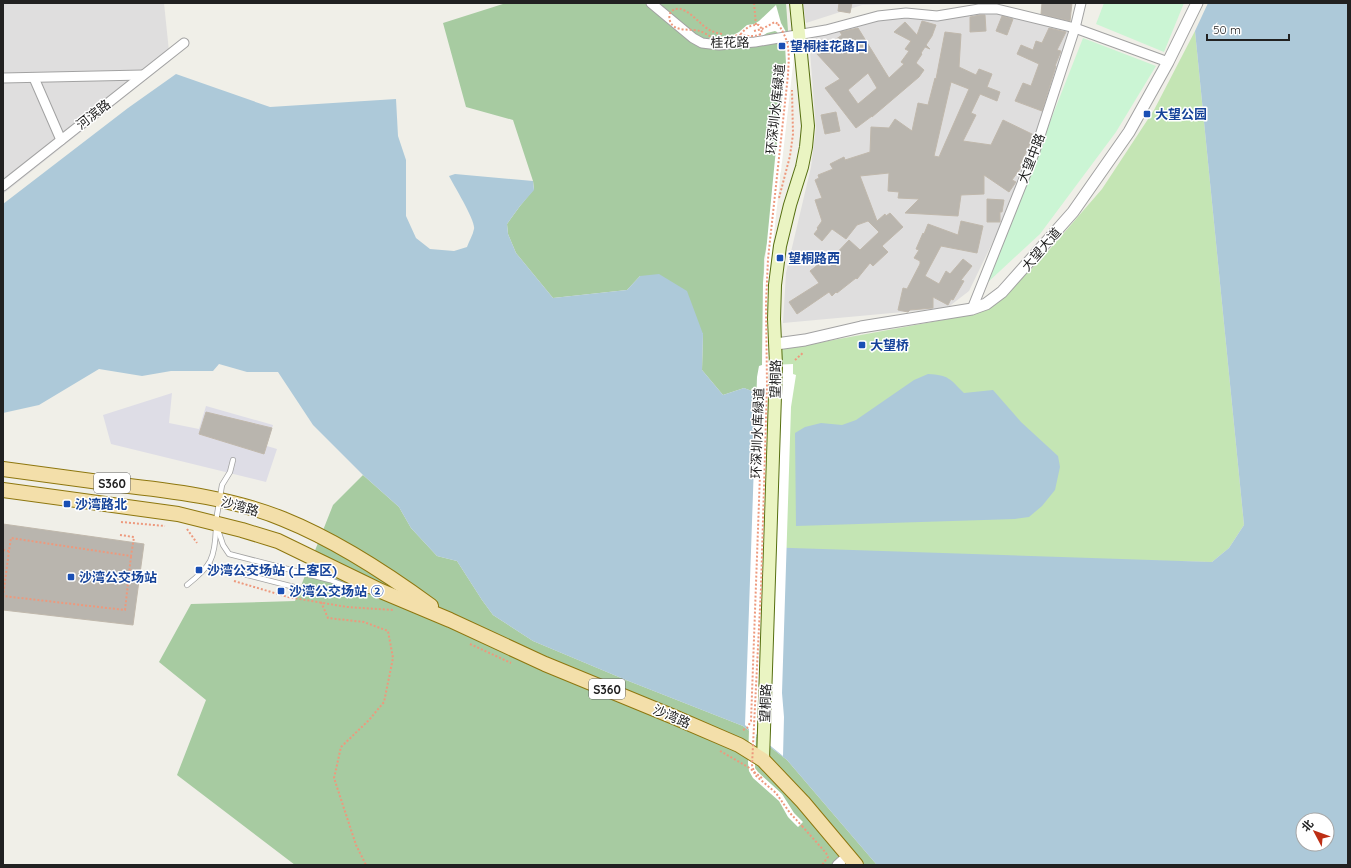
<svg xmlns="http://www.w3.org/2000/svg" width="1351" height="868" font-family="Quicksand,'Noto Sans SC',sans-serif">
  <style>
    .residential { fill: #dfdede }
    .grass { fill: #c4e5b4 }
    .forest { fill: #a7cba1 }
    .park { fill: #cbf5d4 }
    .plaza { fill: #dedde6 }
    .water { fill: #adc9d9; fill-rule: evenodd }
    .pier { fill: #fff }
    .building { fill: #b9b5ae; stroke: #c0b8ac; fill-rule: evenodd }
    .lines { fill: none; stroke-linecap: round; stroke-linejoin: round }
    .service-casing { stroke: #a2a2a2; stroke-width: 6 }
    .minor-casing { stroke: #a2a2a2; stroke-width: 11 }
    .tertiary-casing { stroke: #a2a2a2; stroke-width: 13 }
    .secondary-casing { stroke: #566f10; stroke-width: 14 }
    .primary-casing { stroke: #8e770f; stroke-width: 16 }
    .path { stroke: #ed997d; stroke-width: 2; stroke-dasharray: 2 2; stroke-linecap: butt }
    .service { stroke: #fff; stroke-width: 4.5 }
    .minor { stroke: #fff; stroke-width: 9 }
    .tertiary { stroke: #fff; stroke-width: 11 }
    .secondary { stroke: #eaf4c2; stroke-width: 12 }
    .primary { stroke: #f3dfaa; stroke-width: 14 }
    .path-bridge { stroke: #ed997d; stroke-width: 2; stroke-dasharray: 2 2; stroke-linecap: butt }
    .transit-dot { fill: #1a4fb4; stroke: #fff; stroke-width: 1.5 }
    .labels { text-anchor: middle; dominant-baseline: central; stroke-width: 3; stroke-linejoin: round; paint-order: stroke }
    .shield { fill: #fff; stroke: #646464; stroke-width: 1 }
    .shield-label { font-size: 12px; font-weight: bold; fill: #212121 }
    .street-label { font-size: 13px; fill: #212121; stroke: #fff }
    .transit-label { font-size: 13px; font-weight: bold; fill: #164399; stroke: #fff; text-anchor: start }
  </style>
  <rect width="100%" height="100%" fill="#f0efe8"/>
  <!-- residential -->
  <g class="residential">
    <polygon points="3,3 164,3 170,61 3,194"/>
    <polygon points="803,3 941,3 862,5 806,23"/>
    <polygon points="981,5 1071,28 1035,140 1001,225 969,291 947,308 783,323 786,273 811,167 816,128 809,39 857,24 905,15 937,20"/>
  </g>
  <!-- grass -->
  <polygon class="grass" points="1195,31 1244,525 1229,548 1212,562 756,552 779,350 948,319 996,304 1043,257 1102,189 1154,110"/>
  <!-- forest -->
  <g class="forest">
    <polygon points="506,3 786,3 790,59 780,179 764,259 762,395 744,388 723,395 702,370 703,334 640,276 627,290 553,298 516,253 508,234 507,224 520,206 534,189 533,181 513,120 466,107 443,23"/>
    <polygon points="363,475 399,507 411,528 437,556 457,561 482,600 493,615 533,641 626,680 743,726 787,760 877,865 295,865 177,775 206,700 159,662 191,604 295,601 333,505"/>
  </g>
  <!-- park -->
  <g class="park">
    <polygon points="1104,3 1184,3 1164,52 1096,24"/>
    <polygon points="1083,38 1156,66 1116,132 1040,234 986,284"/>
  </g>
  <!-- plaza -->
  <polygon class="plaza" points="172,393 169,423 199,429 206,406 273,425 267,446 277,449 266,482 111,444 103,415"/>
  <!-- water -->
  <g class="water">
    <path d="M1208,3h140v862h-471l-90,-105 -44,-34 -117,-46 -93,-39 -40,-26 -11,-15 -25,-39 -20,-5 -26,-28 -12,-21 -36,-32 -50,-50 -35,-53h-31l-28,-8 -6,7h-42l-29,5 -43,-7 -60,36 -36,8v-209l125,-96 48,-34 94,33 126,-8 2,37 8,24v56l10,22 14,11 24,2 13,-4c2,-6 6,-12 7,-18 2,-8 -20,-43 -25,-53l6,-2 78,7 1,9 -14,16 -13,18 1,10 8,19 37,45 74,-8 13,-14 19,-2 28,17 16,43 -1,36 21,25 21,-7 18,7 -1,152 451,15 17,-14 15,-23 -49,-494zM1303,820h24v24h-24z"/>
    <path d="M928,374c21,1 22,5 36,19l29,-3 28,32 37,34 2,11 -5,23 -13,16 -13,11 -14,2 -219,7 -1,-93 10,-6 16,-4 21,2 14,-5 58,-40z"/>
  </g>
  <!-- pier -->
  <polygon class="pier" points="776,5 781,23 790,39 794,56 771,260 768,324 772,365 793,364 793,374 796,375 791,407 782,693 784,717 783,756 756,734 755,768 758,772 782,794 794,813 803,822 798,827 788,817 779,801 753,778 749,771 748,763 749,729 745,725 757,377 759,366 762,365 763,283 775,159 786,64 785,44 777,32 775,31 767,33 761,37 746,40 742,38 734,39 733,35 739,32 747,25 754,24 759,21"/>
  <!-- building -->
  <g class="building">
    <polygon points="839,3 852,3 850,13 838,11"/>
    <polygon points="1042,3 1072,3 1070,21 1041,14"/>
    <polygon points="980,15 985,15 986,31 970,32 970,17"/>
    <polygon points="1002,16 1013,19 1007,35 996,31"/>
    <path d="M922,21l14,4 -4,11 -6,9 4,4 -5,-2 -4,6 1,1 -6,9 8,7 -5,7 -47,40v-1l-16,12 -31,-40 15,-9 -23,-25 12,-9 2,4 1,-7 10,-7 -2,-3 18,-4 31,50 15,-14 -3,-2 8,-11 -4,-2 6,-8 -17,-9 11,-10 12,13zM868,73l9,15 -19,16 -10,-14z"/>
    <polygon points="1049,28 1066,32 1057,50 1061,51 1055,66 1056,66 1042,111 1015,101 1023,83 1031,86 1039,64 1017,54 1021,45 1033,50 1036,41 1042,43"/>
    <path d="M945,32l16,2 -2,33 17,8 3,-6 13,5 -5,13 13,5 -3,9 -17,-7 -9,19 5,2 -13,26 28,4 12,-25 31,15 -14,30 2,1 -10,14 4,2 -7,10 -25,-17v19l-23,1 -3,21 -53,-3 14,-14 -21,-1 1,-6 -11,-1 1,-18 -29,3 17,45 8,-7 1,2 4,-3 13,14 -21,19 6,6 -15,14 -3,-3 -13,16 -1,-1 -19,15 -1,-1 -4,4 -3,-4 -32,22 -8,-12 30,-19 -9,-12 18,-14 2,3 19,-20 11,10 19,-18 -11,-11 -11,4 -11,14 -14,-10 -10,12 -8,-7 4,-5 -1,-1 5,-7 -7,-21 7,-2 -7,-18 4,-2 -1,-3 15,-6 -3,-5 14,-7 1,3 25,-8 1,-25 18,1 6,-9 17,12 6,-28 10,2 7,-27 1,1zM951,82l18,7 -30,68 -5,-1z"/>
    <polygon points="836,112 840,131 825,134 821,115"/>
    <polygon points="987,199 1004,200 1002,212 1000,212 1000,222 987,222"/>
    <polygon points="961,221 983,226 977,253 941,246 925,276 939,284 946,271 950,274 963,259 972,266 961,280 964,281 953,300 951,299 948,305 933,297 933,308 910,310 908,312 898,310 903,288 907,289 920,264 920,261 914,258 919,250 916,249 923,233 924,234 928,224 958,235"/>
    <polygon points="206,412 272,428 264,454 199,434"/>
    <polygon points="3,524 144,544 133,625 3,610"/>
  </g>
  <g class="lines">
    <defs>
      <g id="service">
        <polyline points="216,521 222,485 230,472 233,460"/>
        <polyline points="217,527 223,545 229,554 330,580 357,590 370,591"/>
        <polyline points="208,565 306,590 354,590"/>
        <path d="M187,585c24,-19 28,-26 29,-57"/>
      </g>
      <g id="minor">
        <polyline points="651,3 693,38 702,43 719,45 755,42 826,30 878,16 906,13 937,16 979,9 997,9 1075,28 1168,62"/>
        <polyline points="3,78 143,75"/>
        <polyline points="34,78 61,140"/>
        <polyline points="3,186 184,43"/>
        <polyline points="972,309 1035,151 1075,28 1081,3"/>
        <polyline points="837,865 848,855"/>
      </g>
      <polyline id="tertiary" points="776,344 805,340 861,327 972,309 986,304 1002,292 1073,212 1129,132 1168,62 1197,3"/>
      <polyline id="secondary" points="763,760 776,365 774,319 775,285 780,246 790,205 802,167 806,147 808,126 796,3"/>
      <g id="primary">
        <path d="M3,469c42,6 84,11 126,17 52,6 105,13 154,33 52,21 103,54 148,87"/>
        <polyline points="3,490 178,514 242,530 278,541 381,591 450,620 545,664 674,717 739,745 763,760 803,802 856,865"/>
      </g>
    </defs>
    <!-- service casing -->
    <use href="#service" class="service-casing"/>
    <!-- minor casing -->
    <use href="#minor" class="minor-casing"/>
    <!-- tertiary casing -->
    <use href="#tertiary" class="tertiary-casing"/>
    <!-- secondary casing -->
    <use href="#secondary" class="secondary-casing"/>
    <!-- primary casing -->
    <use href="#primary" class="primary-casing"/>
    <!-- path -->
    <g class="path">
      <polyline points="754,3 756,25"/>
      <polyline points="754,31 762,29 775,22 778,24"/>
      <polyline points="779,198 790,156 793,134 792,90"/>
      <polyline points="795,360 804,352"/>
      <polyline points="121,522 165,526"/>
      <polyline points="187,529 197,543"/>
      <polyline points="3,550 9,551 11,538 131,556 134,537 120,535"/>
      <polyline points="9,551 3,596 125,610 131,556"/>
      <polyline points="234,581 288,597 347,607 393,610"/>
      <polyline points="321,602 328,618 364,622 388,631 393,658 384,702 369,720 341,747 334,778 356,845 366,865"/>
      <polyline points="470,644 511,663"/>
      <polyline points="743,730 747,728 751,721 760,474"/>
      <polyline points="720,751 748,767 762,778"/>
      <polyline points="802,826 826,853 828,857 822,865"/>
    </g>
    <!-- service -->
    <use href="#service" class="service"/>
    <!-- minor -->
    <use href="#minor" class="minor"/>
    <!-- tertiary -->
    <use href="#tertiary" class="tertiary"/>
    <!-- secondary -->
    <use href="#secondary" class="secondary"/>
    <!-- primary -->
    <use href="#primary" class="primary"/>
    <!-- path-bridge -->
    <g class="path-bridge">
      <path d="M778,24c13,19 11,30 10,51l-20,184 -2,44 1,82 -6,203 -9,177 3,10 21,18 14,20 12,13"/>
      <path d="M722,34c-5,-1 -10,-2 -14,-5 -9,-5 -26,-29 -37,-17 -2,2 -2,6 -1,9 4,12 21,7 30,10 8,3 13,9 22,8 6,0 12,-4 18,-4 9,0 11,3 21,-1l1,-5 -3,-4c-9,-1 -14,4 -19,10"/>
    </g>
  </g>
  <!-- markers -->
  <g class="transit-dot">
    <rect x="778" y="42" width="8" height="8" rx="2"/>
    <rect x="1143" y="110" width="8" height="8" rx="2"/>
    <rect x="776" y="254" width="8" height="8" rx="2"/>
    <rect x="858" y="341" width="8" height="8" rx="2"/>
    <rect x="63" y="500" width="8" height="8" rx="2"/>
    <rect x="195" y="566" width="8" height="8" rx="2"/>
    <rect x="67" y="573" width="8" height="8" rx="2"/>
    <rect x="277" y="587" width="8" height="8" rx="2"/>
  </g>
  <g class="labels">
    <!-- shield labels -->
    <g class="shield">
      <rect x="94" y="473" width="36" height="20" rx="3"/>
      <rect x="589" y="679" width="36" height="20" rx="3"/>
    </g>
    <g class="shield-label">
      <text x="112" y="483">S360</text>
      <text x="607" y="689">S360</text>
    </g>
    <!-- street labels -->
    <g class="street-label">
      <text transform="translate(730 42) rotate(-1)">桂花路</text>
      <text transform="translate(775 109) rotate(-84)">环深圳水库緑道</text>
      <text transform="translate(93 114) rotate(-38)">河滨路</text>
      <text transform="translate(1031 158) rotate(-69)">大望中路</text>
      <text transform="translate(1041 249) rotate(-49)">大望大道</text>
      <text transform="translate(775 379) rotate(-89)">望桐路</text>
      <text transform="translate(757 433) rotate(-88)">环深圳水库緑道</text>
      <text transform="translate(240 506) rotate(16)">沙湾路</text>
      <text transform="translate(765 703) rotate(-88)">望桐路</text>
      <text transform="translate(672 716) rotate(23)">沙湾路</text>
    </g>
    <!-- transit labels -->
    <g class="transit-label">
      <text x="790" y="46">望桐桂花路口</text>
      <text x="1155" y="114">大望公园</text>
      <text x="788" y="258">望桐路西</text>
      <text x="870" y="345">大望桥</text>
      <text x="75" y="504">沙湾路北</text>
      <text x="207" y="570">沙湾公交场站 (上客区)</text>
      <text x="79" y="577">沙湾公交场站</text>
      <text x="289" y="591">沙湾公交场站 ②</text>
    </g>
  </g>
  <!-- border -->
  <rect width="1351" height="868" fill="none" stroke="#212121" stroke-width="8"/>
  <!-- north arrow -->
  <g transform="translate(1315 832) rotate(311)"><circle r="19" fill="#ffffff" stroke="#a6a6a6"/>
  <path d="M0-3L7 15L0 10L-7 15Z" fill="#bd2e14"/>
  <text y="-6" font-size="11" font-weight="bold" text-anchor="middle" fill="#212121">北</text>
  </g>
  <!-- scale -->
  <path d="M1207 34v6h82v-6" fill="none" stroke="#212121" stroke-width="2"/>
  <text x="1213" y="34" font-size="12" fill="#212121" stroke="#ffffff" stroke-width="3" paint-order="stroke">50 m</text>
</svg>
